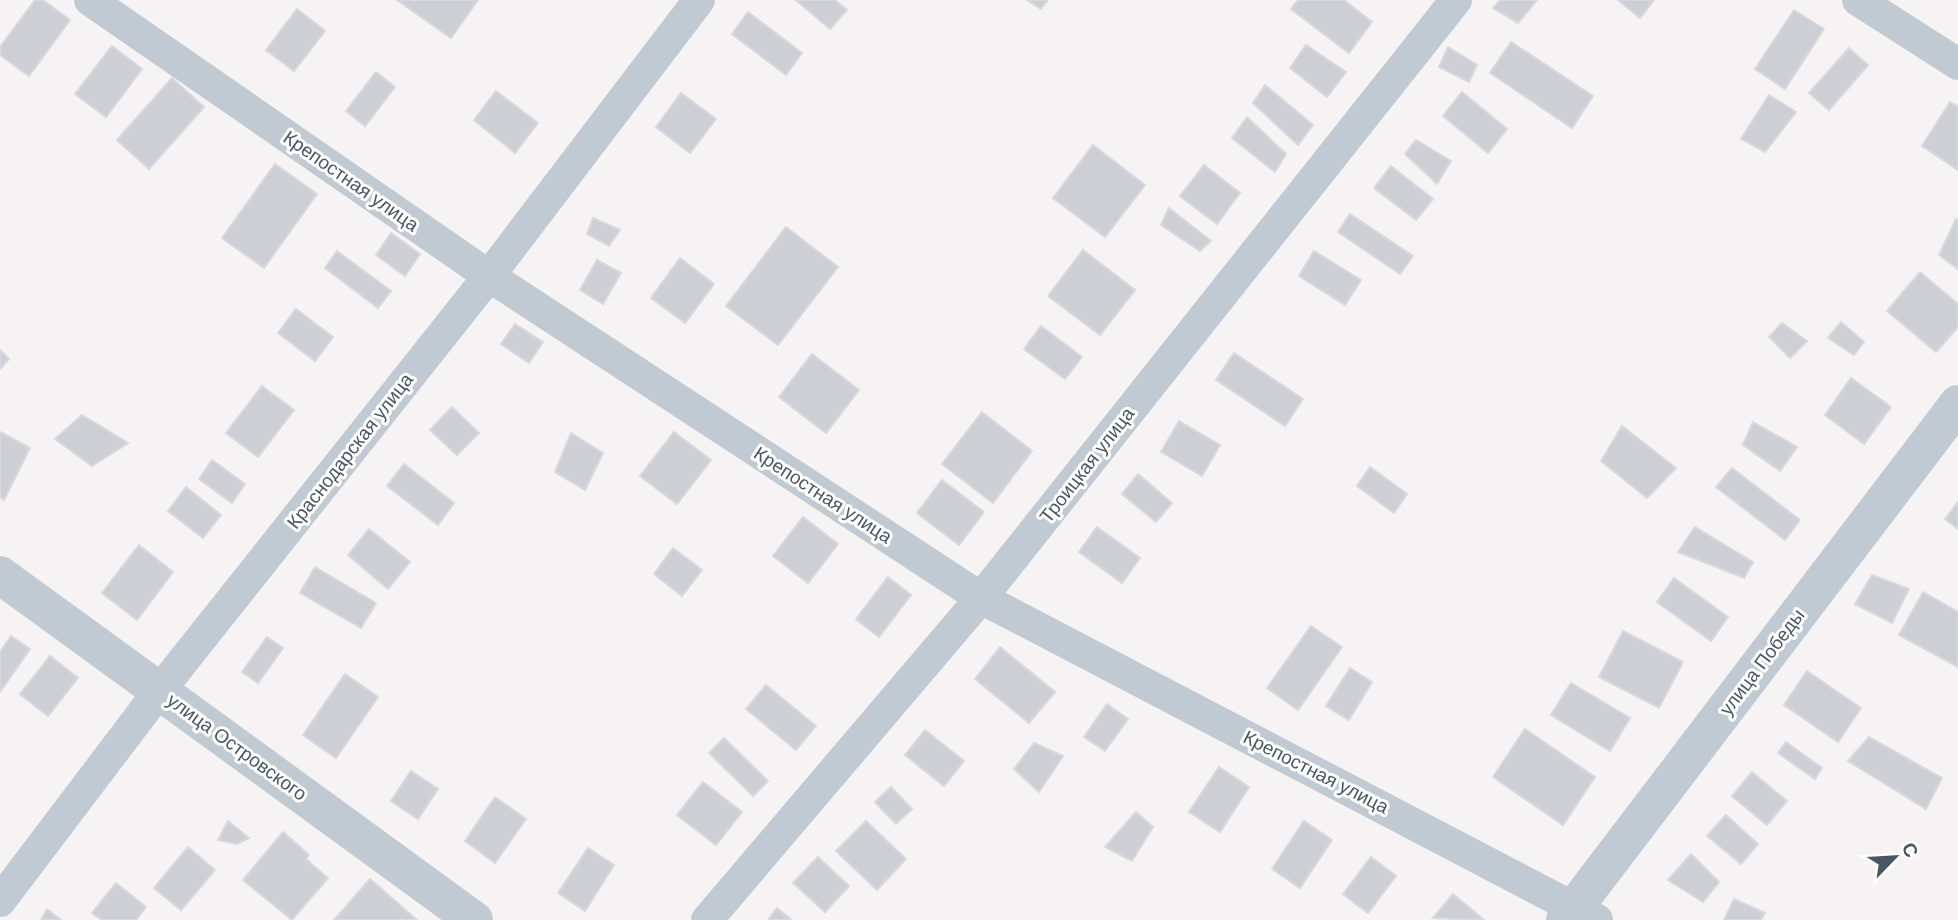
<svg xmlns="http://www.w3.org/2000/svg" width="1958" height="920" font-family="Arial,sans-serif">
  <style>
    .building { fill: #cdcfd5; stroke: #d7d9de; stroke-width: 2 }
    .lines { fill: none; stroke-linecap: round; stroke-linejoin: round }
    .minor { stroke: #c1cad2; stroke-width: 32 }
    .tertiary { stroke: #c1cad2; stroke-width: 38 }
    .labels { text-anchor: middle; dominant-baseline: central; stroke-width: 6; stroke-linejoin: round; paint-order: stroke }
    .street-label { font-size: 19px; fill: #4a5661; stroke: #fff }
  </style>
  <rect width="100%" height="100%" fill="#f5f3f3"/>
  <!-- building -->
  <g class="building">
    <polygon points="35,0 43,0 70,20 29,76 0,55 0,47"/>
    <polygon points="397,0 478,0 451,38"/>
    <polygon points="796,0 835,0 847,10 830,29"/>
    <polygon points="1027,0 1048,0 1041,9"/>
    <polygon points="1298,0 1344,0 1372,22 1349,53 1291,9"/>
    <polygon points="1500,0 1537,0 1518,23 1493,8"/>
    <polygon points="1618,0 1654,0 1640,18"/>
    <polygon points="297,9 325,31 294,71 266,50"/>
    <polygon points="1794,10 1824,29 1785,89 1755,69"/>
    <polygon points="748,12 802,53 786,75 732,34"/>
    <polygon points="1511,42 1593,96 1572,128 1490,73"/>
    <polygon points="1306,45 1346,72 1327,97 1290,68"/>
    <polygon points="112,46 142,69 106,117 75,94"/>
    <polygon points="1448,47 1477,65 1469,82 1439,67"/>
    <polygon points="1849,48 1868,65 1829,110 1809,93"/>
    <polygon points="376,72 395,87 365,126 346,111"/>
    <polygon points="172,78 204,107 149,169 117,140"/>
    <polygon points="1265,85 1313,125 1298,145 1253,103"/>
    <polygon points="496,91 538,123 515,153 474,120"/>
    <polygon points="1462,92 1507,129 1488,153 1443,116"/>
    <polygon points="681,93 716,119 690,153 656,127"/>
    <polygon points="1769,95 1796,112 1765,152 1741,139"/>
    <polygon points="1950,102 1958,107 1958,170 1922,146"/>
    <polygon points="1247,117 1286,154 1275,172 1232,138"/>
    <polygon points="1416,140 1451,161 1437,184 1405,154"/>
    <polygon points="1093,145 1145,185 1105,237 1053,198"/>
    <polygon points="275,164 317,194 264,268 222,238"/>
    <polygon points="1204,165 1240,193 1217,224 1180,196"/>
    <polygon points="1391,166 1433,199 1416,220 1374,188"/>
    <polygon points="1169,208 1211,241 1200,251 1161,225"/>
    <polygon points="1350,214 1413,256 1400,274 1338,232"/>
    <polygon points="593,218 620,230 609,246 587,234"/>
    <polygon points="1956,219 1958,220 1958,269 1939,255"/>
    <polygon points="786,227 838,267 778,345 726,306"/>
    <polygon points="391,233 420,254 405,276 376,255"/>
    <polygon points="1083,250 1135,290 1100,335 1048,296"/>
    <polygon points="337,251 391,291 378,308 325,268"/>
    <polygon points="1314,251 1361,280 1345,305 1299,276"/>
    <polygon points="680,258 714,284 685,323 651,298"/>
    <polygon points="597,260 621,273 603,304 580,290"/>
    <polygon points="1920,272 1958,304 1958,327 1936,352 1887,311"/>
    <polygon points="296,309 333,337 315,361 278,333"/>
    <polygon points="1841,322 1864,342 1854,355 1828,338"/>
    <polygon points="1782,323 1807,341 1790,358 1769,337"/>
    <polygon points="515,324 543,342 529,363 501,344"/>
    <polygon points="1041,326 1082,357 1065,379 1024,349"/>
    <polygon points="0,350 9,359 0,369"/>
    <polygon points="1234,353 1303,399 1285,426 1216,380"/>
    <polygon points="812,354 859,390 826,433 779,397"/>
    <polygon points="1851,378 1891,407 1864,444 1825,415"/>
    <polygon points="262,386 294,410 258,457 226,433"/>
    <polygon points="452,407 479,433 457,455 430,430"/>
    <polygon points="982,412 1032,451 993,503 942,464"/>
    <polygon points="82,415 128,443 92,466 55,439"/>
    <polygon points="1179,421 1220,445 1202,476 1161,452"/>
    <polygon points="1753,422 1797,447 1780,471 1743,445"/>
    <polygon points="1622,426 1676,468 1647,498 1601,461"/>
    <polygon points="0,432 30,448 4,500 0,497"/>
    <polygon points="674,432 711,460 677,504 640,476"/>
    <polygon points="571,433 603,453 585,490 555,472"/>
    <polygon points="212,460 245,484 232,503 199,479"/>
    <polygon points="404,464 454,503 438,525 387,486"/>
    <polygon points="1370,467 1407,494 1394,513 1357,486"/>
    <polygon points="1732,468 1800,520 1785,540 1716,487"/>
    <polygon points="1138,474 1172,503 1156,522 1122,494"/>
    <polygon points="942,480 984,512 959,545 917,513"/>
    <polygon points="186,487 221,515 203,538 168,511"/>
    <polygon points="1958,502 1958,529 1945,519"/>
    <polygon points="803,517 838,544 808,583 773,556"/>
    <polygon points="1097,527 1140,558 1122,583 1079,552"/>
    <polygon points="1695,527 1753,562 1744,578 1678,552"/>
    <polygon points="369,529 410,562 388,589 348,555"/>
    <polygon points="139,545 173,572 137,620 102,593"/>
    <polygon points="673,548 702,570 682,596 654,574"/>
    <polygon points="315,567 376,603 361,628 300,593"/>
    <polygon points="1872,575 1909,589 1892,623 1855,604"/>
    <polygon points="888,577 911,595 879,637 856,619"/>
    <polygon points="1674,578 1728,617 1711,641 1657,602"/>
    <polygon points="1923,592 1958,612 1958,667 1899,635"/>
    <polygon points="1311,626 1342,647 1298,710 1267,688"/>
    <polygon points="1623,631 1683,662 1659,708 1599,677"/>
    <polygon points="11,636 30,649 0,692 0,652"/>
    <polygon points="267,637 283,648 258,683 242,672"/>
    <polygon points="1000,647 1055,692 1029,723 975,679"/>
    <polygon points="50,656 78,678 48,716 20,694"/>
    <polygon points="1350,668 1372,682 1349,720 1326,706"/>
    <polygon points="1807,671 1861,708 1838,742 1784,705"/>
    <polygon points="345,674 378,697 336,758 303,735"/>
    <polygon points="1571,683 1630,718 1610,751 1551,715"/>
    <polygon points="766,685 816,726 796,750 746,709"/>
    <polygon points="1107,704 1128,719 1105,751 1084,737"/>
    <polygon points="1525,729 1595,777 1563,825 1493,777"/>
    <polygon points="925,730 964,761 944,786 905,755"/>
    <polygon points="1869,737 1942,778 1926,809 1848,761"/>
    <polygon points="724,738 768,781 753,796 709,753"/>
    <polygon points="1786,742 1822,768 1815,779 1778,753"/>
    <polygon points="1034,743 1063,756 1039,792 1014,769"/>
    <polygon points="1219,767 1249,787 1220,832 1189,812"/>
    <polygon points="411,771 438,789 418,819 391,801"/>
    <polygon points="1752,772 1787,801 1767,825 1732,796"/>
    <polygon points="703,782 742,812 716,845 677,815"/>
    <polygon points="891,787 912,809 896,824 875,802"/>
    <polygon points="495,797 526,819 495,863 465,841"/>
    <polygon points="1136,812 1153,827 1132,861 1105,847"/>
    <polygon points="1726,815 1758,844 1741,864 1707,836"/>
    <polygon points="228,821 249,838 237,844 218,840"/>
    <polygon points="866,821 906,859 877,890 836,851"/>
    <polygon points="1304,821 1332,840 1300,888 1272,869"/>
    <polygon points="283,832 309,855 306,859 328,878 292,920 243,880"/>
    <polygon points="188,847 215,870 181,910 154,888"/>
    <polygon points="588,848 614,865 585,911 558,893"/>
    <polygon points="1691,854 1719,882 1703,902 1668,880"/>
    <polygon points="818,857 849,886 825,912 793,883"/>
    <polygon points="1371,857 1396,876 1368,913 1343,894"/>
    <polygon points="370,879 417,920 334,920"/>
    <polygon points="116,883 146,907 136,920 102,920 92,913"/>
    <polygon points="1453,894 1484,920 1433,918"/>
    <polygon points="1734,899 1765,913 1761,920 1724,920"/>
    <polygon points="777,908 792,920 768,920"/>
    <polygon points="47,909 61,920 41,920"/>
  </g>
  <g class="lines">
    <!-- minor -->
    <g class="minor">
      <polyline points="90,0 489,276 981,598 1597,920"/>
      <polyline points="1858,0 1958,64"/>
      <polyline points="0,901 160,690 489,276 699,0"/>
      <polyline points="707,920 981,598 1456,0"/>
    </g>
    <!-- tertiary -->
    <g class="tertiary">
      <polyline points="0,575 474,920"/>
      <polyline points="1565,920 1958,404"/>
    </g>
  </g>
  <g class="labels">
    <!-- street labels -->
    <g class="street-label">
      <text transform="translate(351 181) rotate(35)">Крепостная улица</text>
      <text transform="translate(350 451) rotate(-52)">Краснодарская улица</text>
      <text transform="translate(1087 465) rotate(-52)">Троицкая улица</text>
      <text transform="translate(823 495) rotate(33)">Крепостная улица</text>
      <text transform="translate(1762 662) rotate(-53)">улица Победы</text>
      <text transform="translate(237 747) rotate(36)">улица Островского</text>
      <text transform="translate(1316 772) rotate(27)">Крепостная улица</text>
    </g>
  </g>
  <!-- north arrow -->
  <g transform="translate(1895 857) rotate(65)" stroke="#ffffff" stroke-width="5" paint-order="stroke">
  <path d="M0-5L12 26L0 18L-12 26Z" fill="#4a5661"/>
  <text y="-10" font-size="19" font-weight="bold" text-anchor="middle" fill="#4a5661">С</text>
  </g>
</svg>
